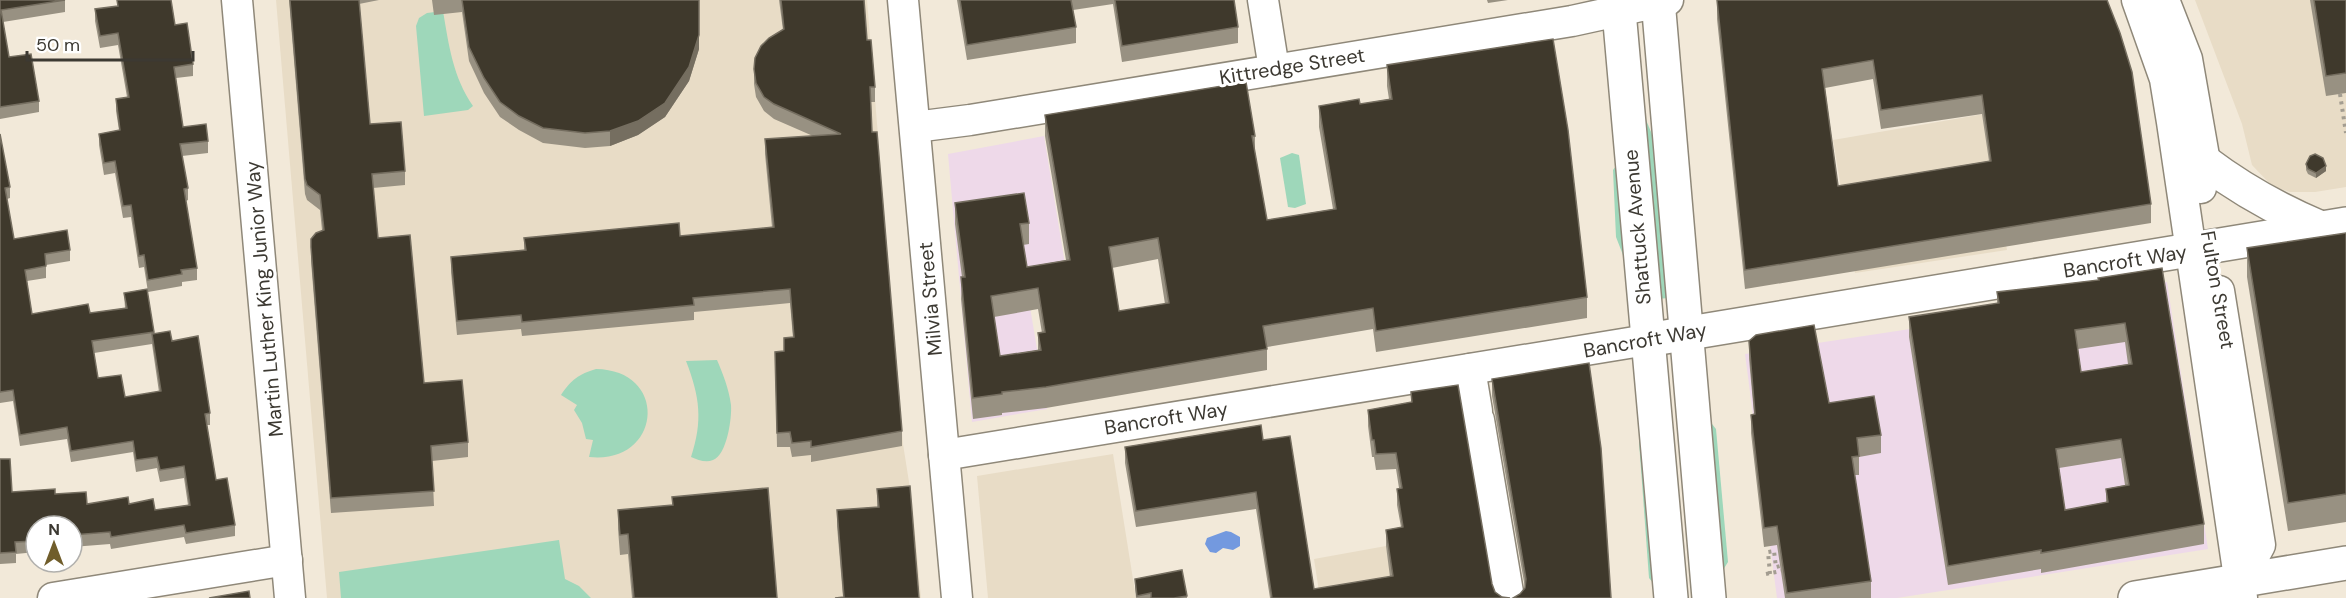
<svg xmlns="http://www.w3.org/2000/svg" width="2346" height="598" font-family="'DM Sans',sans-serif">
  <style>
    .commercial { fill: #eed9e9 }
    .built { fill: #e8dcc6 }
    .green { fill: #9ed7ba }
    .water { fill: #7399df }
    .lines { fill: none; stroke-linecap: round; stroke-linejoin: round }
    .minor-casing { stroke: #8f8879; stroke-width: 33 }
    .major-casing { stroke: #8f8879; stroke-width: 36 }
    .path { stroke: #a39d91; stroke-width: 4; stroke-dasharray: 3 4.5; stroke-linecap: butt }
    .minor { stroke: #fff; stroke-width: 30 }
    .major { stroke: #fff; stroke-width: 33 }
    .wall { fill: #989182; fill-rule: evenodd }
    .shaded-wall { fill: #756e60 }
    .building { fill: #3f392c; stroke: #756e60; stroke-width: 1.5; fill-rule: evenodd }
    .labels { text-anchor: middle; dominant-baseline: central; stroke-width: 6; stroke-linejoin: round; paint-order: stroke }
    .street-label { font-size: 20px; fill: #3c3932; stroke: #fff }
  </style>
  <rect width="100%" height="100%" fill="#f2e9d9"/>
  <!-- commercial -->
  <g class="commercial">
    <polygon points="1044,136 1065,264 1024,271 1047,409 972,422 948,154"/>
    <polygon points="2167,282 2208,549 1897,598 1777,598 1745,354 2029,311 2030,308"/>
  </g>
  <!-- built -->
  <g class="built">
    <polygon points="276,0 867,0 903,444 912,501 921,598 327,598"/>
    <polygon points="2195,0 2346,0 2346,187 2315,192 2290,192 2272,186 2252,165 2242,124"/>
    <polygon points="1984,114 2007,250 1855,273 1833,140"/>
    <polygon points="1113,454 1136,598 988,598 977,476"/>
    <polygon points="1386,546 1394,598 1320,598 1314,559"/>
  </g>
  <!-- green -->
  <g class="green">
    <path d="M443,11c6,35 10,66 30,95l-5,4 -44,6 -8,-90 3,-8 8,-5z"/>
    <polygon points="1644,115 1656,144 1670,298 1654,299"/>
    <polygon points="1292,153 1299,155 1306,204 1295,208 1288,207 1280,158"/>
    <polygon points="1616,166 1622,234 1632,242 1629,254 1623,255 1616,237 1613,170"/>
    <path d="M717,360c6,14 12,29 14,45 1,13 -4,50 -18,55 -7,3 -15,0 -22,-3 12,-36 9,-60 -5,-96z"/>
    <path d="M596,369c74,1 66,96 -7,88l4,-17 -7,-1 -4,-16 -8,-13 3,-5 -16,-10c10,-15 18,-21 35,-26z"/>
    <polygon points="1708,419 1716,429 1728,562 1723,570"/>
    <polygon points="1642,431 1655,585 1649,578 1639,442"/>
    <polygon points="559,540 565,579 579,586 591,598 341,598 339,572"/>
  </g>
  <!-- water -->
  <polygon class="water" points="1226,531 1231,532 1240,537 1240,546 1233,550 1223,548 1216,553 1210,552 1205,544 1207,538"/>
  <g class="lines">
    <defs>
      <g id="minor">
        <polyline points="237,0 290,598"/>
        <polyline points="903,0 957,598"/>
        <polyline points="1263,0 1274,69"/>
        <polyline points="2137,0 2165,79 2172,122 2242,598"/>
        <polyline points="2164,0 2187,59 2205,162 2201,188"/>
        <polyline points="915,127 970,120 1572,21 1668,0"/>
        <polyline points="2219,291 2260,545 2241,580"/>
        <polyline points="1470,369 1477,411"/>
        <polyline points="1479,420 1509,598"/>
        <polyline points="944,455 1647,340"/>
        <polyline points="53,598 287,560"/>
      </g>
      <g id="major">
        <polyline points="1618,0 1671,598"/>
        <polyline points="1658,0 1709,598"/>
        <path d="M2205,162c37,28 73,48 116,66"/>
        <polyline points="1647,340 2346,224"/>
        <polyline points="2135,598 2346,563"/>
      </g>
    </defs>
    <!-- minor casing -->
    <use href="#minor" class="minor-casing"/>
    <!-- major casing -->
    <use href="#major" class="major-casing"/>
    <!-- path -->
    <g class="path">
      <polyline points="2340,94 2346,133"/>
      <polyline points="1766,574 1781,571"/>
      <polyline points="1770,574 1768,552 1774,551 1776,567 1780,566"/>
    </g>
    <!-- minor -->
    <use href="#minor" class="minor"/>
    <!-- major -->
    <use href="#major" class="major"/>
  </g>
  <!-- wall -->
  <g class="wall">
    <polygon points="0,0 65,0 65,12 3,22 9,57 39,101 39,112 0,119"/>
    <polygon points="117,0 175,25 193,64 193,76 176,78 183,127 208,141 208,153 182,156 188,188 188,200 186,201 197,268 197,280 182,282 182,286 148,292 144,267 139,268 131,217 123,218 115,173 104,175 99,145 99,134 119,130 116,111 116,99 127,97 118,45 100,48 95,21 95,9 117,6"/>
    <polygon points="289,0 379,0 359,4 370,124 405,171 405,185 373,188 378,238 424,383 468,442 468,457 432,461 434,506 331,513 311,261 311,247 322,230 320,210 307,200 305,194"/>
    <polygon points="432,0 699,0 699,49 689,81 665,117 638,135 610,146 585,148 543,143 519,130 500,117 484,93 469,61 462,12 434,15"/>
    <polygon points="779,0 864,0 867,40 875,87 875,102 871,102 872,132 902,431 902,446 811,462 811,455 792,457 790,447 777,447 775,352 784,351 793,338 790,303 694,312 694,320 522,336 521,329 457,335 451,272 451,257 524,250 524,238 680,236 772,227 765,154 765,139 813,136 774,119 764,111 756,97 754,84 754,69 783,30"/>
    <polygon points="957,0 1234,0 1238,27 1238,43 1122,62 1113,4 1073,10 1076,27 1076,43 967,60"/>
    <polygon points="1487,0 1508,0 1488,3"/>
    <path d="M1717,0h390l44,204v19l-406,66 -28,-270zM1873,79l8,50 101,-15 7,47 -151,25 -13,-98z"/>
    <polygon points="2310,0 2346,0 2346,93 2326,96"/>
    <path d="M1387,65l200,232v21l-211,34 -3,-23 -106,18v23l-221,38 -44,5v2l-29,4 -12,-120 1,-22 -7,-53v-21l74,20v21l-6,1 4,22 39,-7 -21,-124v-21l210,21v16l12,68 66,-11 -14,-82v-21l41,-2 29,-5 -2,-13zM1158,259l7,45 -46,7 -7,-43zM1038,309l4,24h-4v17l-38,6 -6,-39z"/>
    <path d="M0,134l10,53v11l-3,1 7,40 56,11v11l-24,4v13l-19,3 5,33 58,-1 35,-5 -1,-15 23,-4 7,44 18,8 38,72v12h-3l9,55 19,45v11l-49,8 -2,-7 -73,12 -1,-5 -38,3v-21h-36v26l-20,2v9l-16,1v-105l12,33 43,2 32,10h42l26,6 33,-5 -4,-27 -24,4 -3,-14 -21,4 -3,-20 -62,10 -4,-23 -47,7 -7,-45 -13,2zM152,344l7,48 -34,5 -27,-19 -4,-25z"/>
    <polygon points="2306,164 2326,171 2316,178 2308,174 2306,170"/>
    <polygon points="2346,233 2346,522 2288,531 2247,277 2247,248"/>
    <path d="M2162,268l42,256v20l-163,29v-4l-93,16 -39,-248v-20l88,-13v-12l101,-12zM2125,342l3,22 -47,8 -3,-23zM2121,458l4,27 -19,4v13l-41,8 -6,-42z"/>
    <polygon points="1749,341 1829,403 1881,435 1881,453 1859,457 1859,475 1854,475 1871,581 1871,598 1785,598 1777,545 1764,547 1751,433 1751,415 1754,414 1749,359"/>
    <polygon points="1492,379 1611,598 1520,594 1525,588 1492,396"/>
    <polygon points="1411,392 1495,592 1502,597 1510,598 1270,598 1256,509 1136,527 1125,463 1125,447 1263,440 1314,589 1390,577 1386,546 1386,530 1401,527 1397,505 1397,489 1399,488 1396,469 1376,470 1374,457 1372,457 1368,426 1368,410 1411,402"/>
    <polygon points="877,489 919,598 843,597 837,526 837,510 877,507"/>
    <polygon points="672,497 777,598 632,598 628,554 620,555 618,529 618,510 672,505"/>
    <polygon points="1135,579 1187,596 1187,598 1136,598 1135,588"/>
  </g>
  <!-- shaded-wall -->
  <g class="shaded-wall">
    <polygon points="699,0 699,49 689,81 665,117 638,135 610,146 610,131"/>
    <polygon points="2326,166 2326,171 2316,178 2316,173"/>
  </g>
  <!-- building -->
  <g class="building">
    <polygon points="0,0 65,0 1,10 9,57 31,54 39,101 0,107"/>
    <polygon points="117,0 171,0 175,25 187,23 193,64 174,67 183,127 206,124 208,141 180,144 188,188 184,189 197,268 181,270 182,274 148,280 144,255 139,256 131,205 123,206 115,161 104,163 99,134 120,130 116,99 129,97 118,33 100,36 95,9 118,6"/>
    <polygon points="290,0 359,0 370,124 401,122 405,171 372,174 378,238 410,235 424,383 462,380 468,442 431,446 434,491 331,498 311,247 311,239 316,233 324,230 320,195 307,185 305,179"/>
    <polygon points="462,0 699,0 699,35 689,67 665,103 638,121 610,131 585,133 543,128 519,116 500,102 484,78 469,47"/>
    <polygon points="781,0 864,0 867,40 871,40 875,87 870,87 872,132 877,132 902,431 811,447 811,441 792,443 790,432 777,433 775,352 784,351 784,338 794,337 790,289 693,298 694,305 522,322 521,315 457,321 451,257 526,250 524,238 679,223 680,236 774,227 765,139 841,134 774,104 764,97 756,83 754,69 755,58 761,46 769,38 784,29"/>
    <polygon points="960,0 1071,0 1076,27 967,45"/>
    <polygon points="1115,0 1234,0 1238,27 1122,46"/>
    <path d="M1717,0h390l13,33 12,39 19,132 -406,66zM1873,60l8,50 101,-15 9,66 -153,25 -16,-117z"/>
    <polygon points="2314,0 2346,0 2346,73 2326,76"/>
    <path d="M1553,39l15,91 19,167 -211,34 -3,-23 -110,18 4,23 -221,38 -44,5v2l-29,4 -12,-121h4l-10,-74 69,-10 5,30 -9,1 7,43 43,-7 -25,-145 201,-33 9,54h-3l15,84 69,-11 -17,-103 40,-7 1,5 32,-5 -5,-34zM1158,238l11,65 -50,8 -10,-64zM1038,288l7,44 -7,1 3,17 -41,6 -9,-60z"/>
    <polygon points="0,134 10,187 5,188 14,239 67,230 70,250 45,254 46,266 25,270 32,314 88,304 90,313 127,308 124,293 147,289 154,332 92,341 98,378 121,375 125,397 161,391 152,334 170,331 172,341 198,336 210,413 205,414 216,480 227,478 235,525 186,533 184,525 111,537 110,532 72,535 72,526 36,526 36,541 15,542 16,552 0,553 0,459 10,459 12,492 55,489 55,494 86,492 87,504 128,497 129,504 153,499 155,510 190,505 184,466 160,470 157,457 136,460 133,441 71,451 67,427 20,435 13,390 0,392"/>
    <polygon points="2315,154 2323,158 2326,166 2316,173 2308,169 2306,164 2310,156"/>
    <polygon points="2346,233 2346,494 2288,503 2247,248"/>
    <path d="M2162,268l42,256 -163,29v-3l-93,16 -39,-249 90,-14 -2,-11 102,-12 -1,-2zM2125,323l7,41 -51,8 -6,-42zM2121,439l8,46 -23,4 2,13 -43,8 -9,-61z"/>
    <polygon points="1814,325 1829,403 1874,396 1881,435 1857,438 1859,456 1852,457 1871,581 1787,593 1777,526 1764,528 1751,415 1755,414 1749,341 1756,335"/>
    <polygon points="1589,363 1601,448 1611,598 1513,598 1520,594 1525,588 1526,579 1492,379"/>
    <polygon points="1458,385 1492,584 1495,592 1502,597 1510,598 1272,598 1256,492 1136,511 1125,447 1261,425 1263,440 1290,436 1314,589 1393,576 1386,530 1403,527 1397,489 1402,488 1396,453 1376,454 1374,440 1372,440 1368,410 1412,402 1411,392"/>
    <polygon points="910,486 919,598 835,598 844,597 837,510 879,507 877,489"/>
    <polygon points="768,488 777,598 634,598 628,534 620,535 618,510 673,505 672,497"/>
    <polygon points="1182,570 1187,596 1174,598 1151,598 1151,593 1137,596 1135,579"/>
    <polygon points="249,591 250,598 209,598"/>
  </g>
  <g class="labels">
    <!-- street labels -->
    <g class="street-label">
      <text transform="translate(1292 66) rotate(-9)">Kittredge Street</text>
      <text transform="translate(1637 227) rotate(-95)">Shattuck Avenue</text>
      <text transform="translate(2125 261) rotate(-9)">Bancroft Way</text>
      <text transform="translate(2218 290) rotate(80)">Fulton Street</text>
      <text transform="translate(264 299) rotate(-95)">Martin Luther King Junior Way</text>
      <text transform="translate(930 299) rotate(-95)">Milvia Street</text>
      <text transform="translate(1645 340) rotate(-10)">Bancroft Way</text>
      <text transform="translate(1166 418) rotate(-9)">Bancroft Way</text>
    </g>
  </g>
  <!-- north arrow -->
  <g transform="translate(54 544)"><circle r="28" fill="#ffffff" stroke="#b1b0ad" stroke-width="1.5"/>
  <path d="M0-4.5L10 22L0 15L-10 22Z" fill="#705d2b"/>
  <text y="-9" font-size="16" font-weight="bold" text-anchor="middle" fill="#3c3932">N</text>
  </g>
  <!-- scale -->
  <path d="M27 51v9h166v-9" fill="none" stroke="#3c3932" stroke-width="3"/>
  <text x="36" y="51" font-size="18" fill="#3c3932" stroke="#ffffff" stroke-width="4.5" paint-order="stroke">50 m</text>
</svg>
